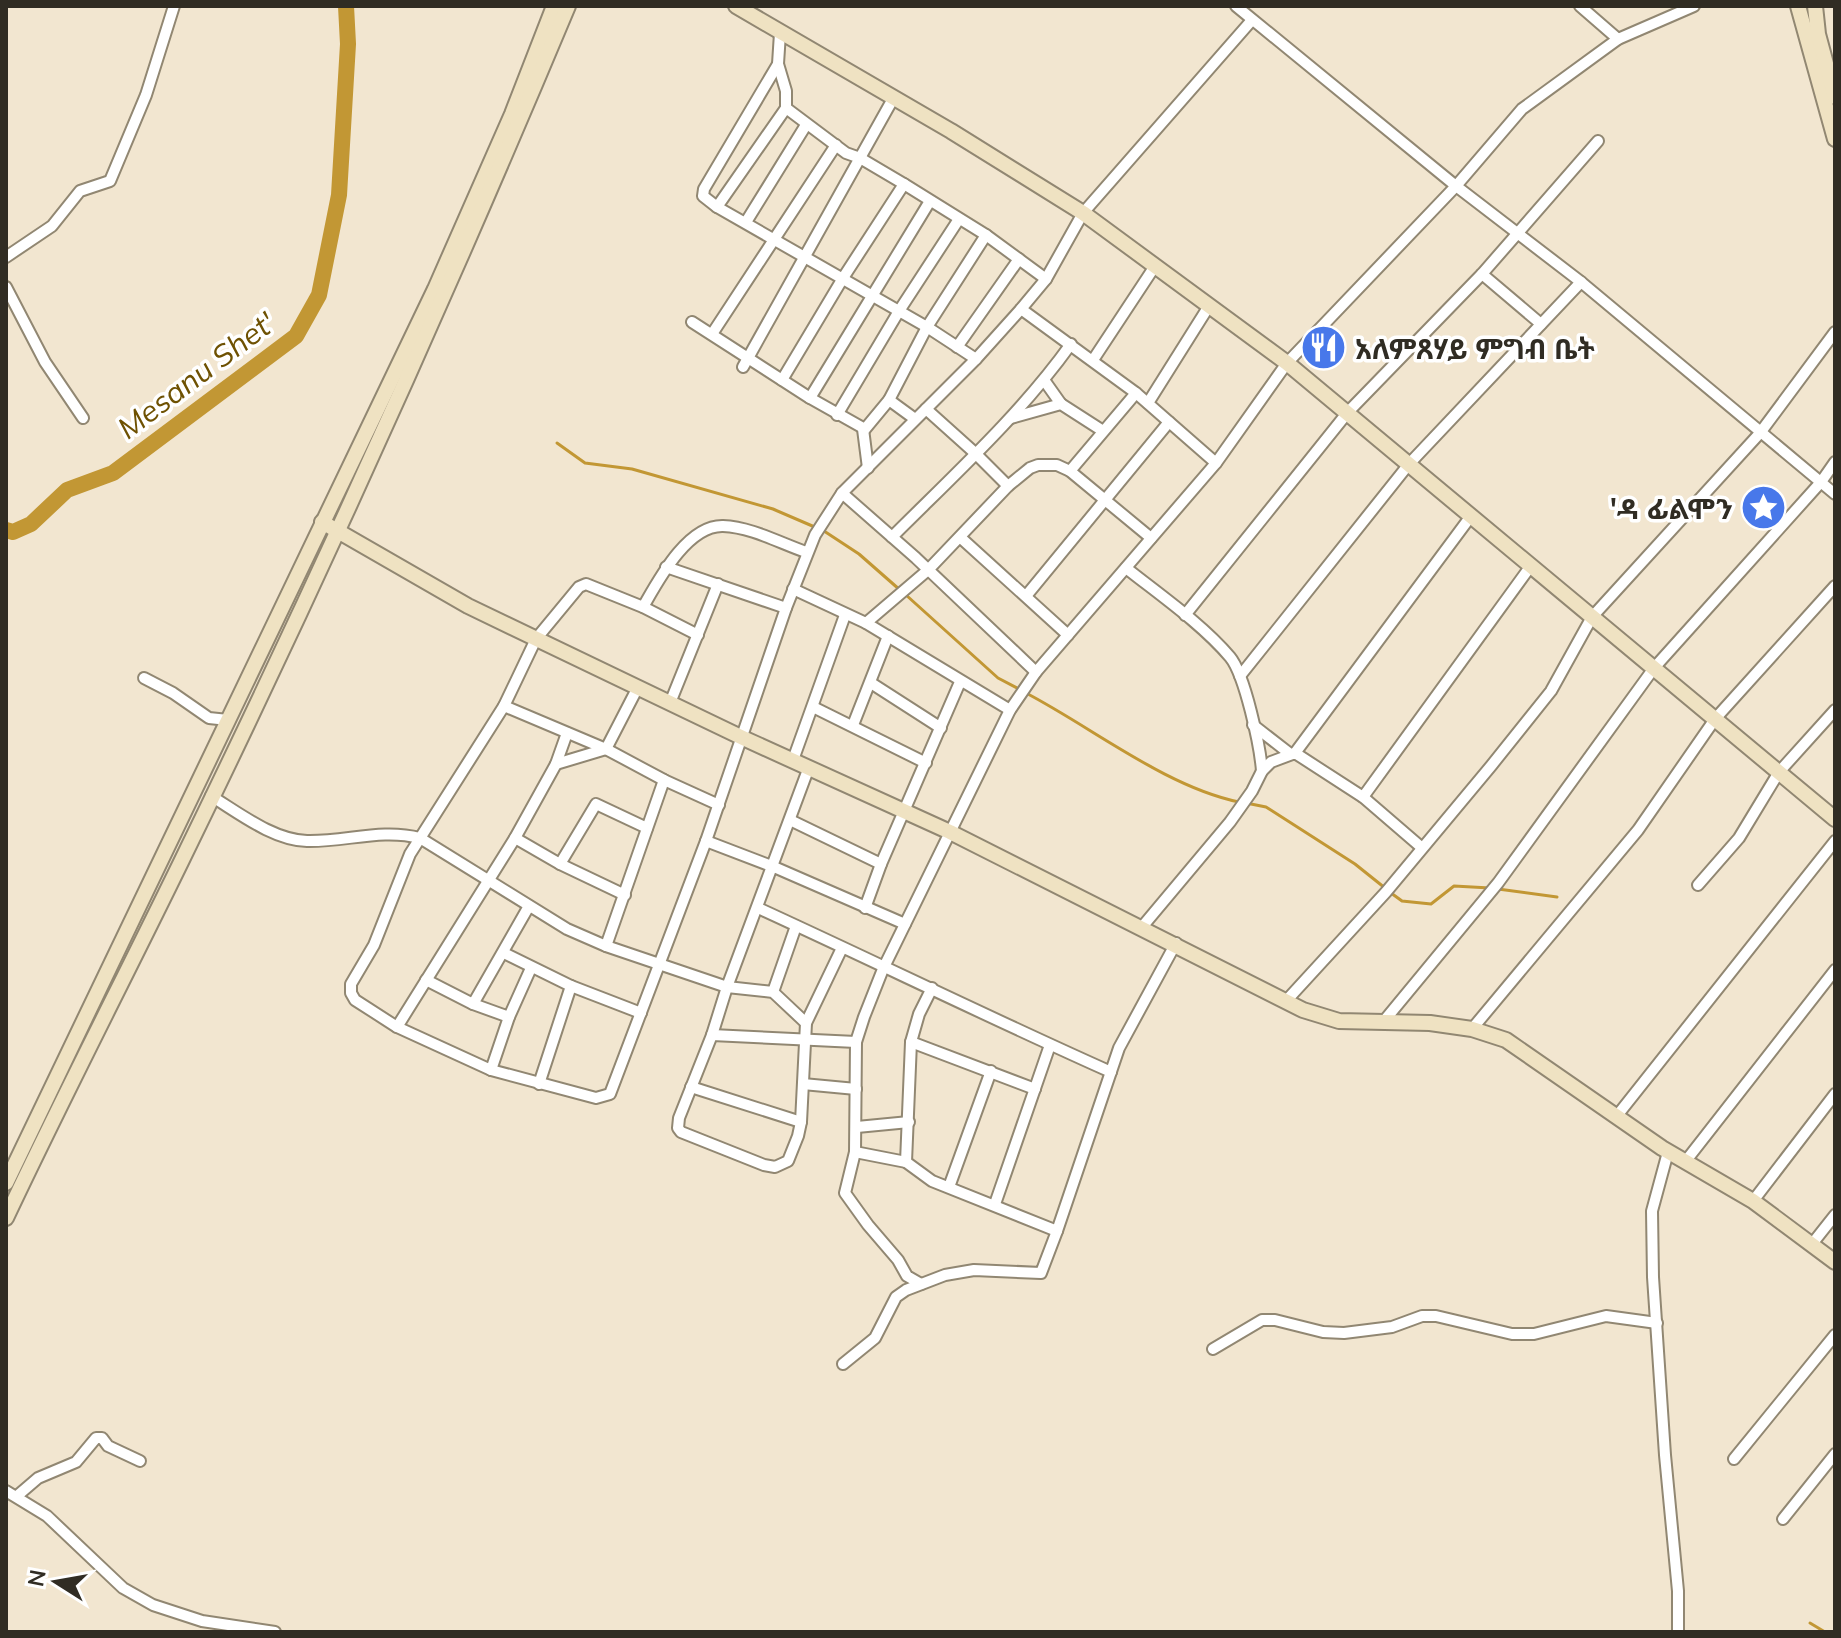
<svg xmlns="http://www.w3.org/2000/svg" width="1841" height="1638" font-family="Mulish,'Noto Sans Ethiopic',sans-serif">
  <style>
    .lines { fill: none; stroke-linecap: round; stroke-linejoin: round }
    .stream { stroke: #c29734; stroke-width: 3 }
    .river { stroke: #c29734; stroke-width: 16 }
    .street-casing { stroke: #918772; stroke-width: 14 }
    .secondary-casing { stroke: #918772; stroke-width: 18 }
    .street { stroke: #fff; stroke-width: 10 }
    .secondary { stroke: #efe2c2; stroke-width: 14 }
    .labels { text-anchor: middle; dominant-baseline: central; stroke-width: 7; stroke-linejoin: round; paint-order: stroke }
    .poi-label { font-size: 28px; font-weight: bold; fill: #302c23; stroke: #fff; text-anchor: start }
    .water-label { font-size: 30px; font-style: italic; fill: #6e5102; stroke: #fff }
  </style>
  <rect width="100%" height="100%" fill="#f2e6d0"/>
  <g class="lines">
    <!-- stream -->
    <g class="stream">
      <polyline points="557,443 585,463 632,469 773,509 824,531 859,554 900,590"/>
      <polyline points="906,595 998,678 1019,689"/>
      <path d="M1026,693c67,35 140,94 213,109"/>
      <polyline points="1246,803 1266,807 1355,864 1385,888"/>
      <polyline points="1498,889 1557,897"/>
      <polyline points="1391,893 1402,901 1431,904 1454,886 1490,888"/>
      <polyline points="1810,1623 1825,1632"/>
    </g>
    <!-- river -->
    <polyline class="river" points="6,530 13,532 31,524 67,490 113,473 296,336 319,295 339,195 348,44 346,6"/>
    <defs>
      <g id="street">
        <polyline points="1236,6 1456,186 1581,282 1835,494"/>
        <polyline points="1580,6 1618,39"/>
        <polyline points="778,64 786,91 786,108 717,207 927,327 976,359"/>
        <polyline points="786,108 846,153 860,158 904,184 986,235 1046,279"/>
        <polyline points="717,207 703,196 704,189 778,64 780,33"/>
        <polyline points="746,222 806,125"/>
        <polyline points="6,257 52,226 80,191 110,181 146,95 174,6"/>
        <polyline points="1482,274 1541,324"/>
        <polyline points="6,287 45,362 83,418"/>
        <polyline points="1021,309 1136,393 1216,463"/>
        <polyline points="692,322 810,398 865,429 889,400 927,327 986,235"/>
        <polyline points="712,334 836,145"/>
        <polyline points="957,347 1019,259"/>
        <polyline points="1093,360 1155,266"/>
        <polyline points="743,367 894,97"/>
        <polyline points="782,380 843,278 904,184"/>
        <polyline points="1044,380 1061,404"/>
        <polyline points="810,398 930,201"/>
        <polyline points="889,400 915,419"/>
        <polyline points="1148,403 1209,306"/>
        <polyline points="926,409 975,453 1008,486"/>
        <polyline points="837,415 899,311 959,219"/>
        <polyline points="1011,418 1061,404 1103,431"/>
        <polyline points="863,429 868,468"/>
        <polyline points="1070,471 1136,393"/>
        <polyline points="842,493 916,558 1036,672"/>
        <path d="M892,537c62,-62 128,-122 179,-193"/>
        <polyline points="961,538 1068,635"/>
        <polyline points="666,567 786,608"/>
        <path d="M1126,568c34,27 76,56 104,89 15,18 30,89 32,114"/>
        <polyline points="793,589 866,623 1010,710"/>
        <polyline points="1026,596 1169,422"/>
        <path d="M643,607c15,-26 44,-82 80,-81 28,1 57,17 83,26"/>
        <polyline points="1185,615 1348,412 1482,274 1598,141"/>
        <polyline points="866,623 928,570 1008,486 1030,468 1038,465 1057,465 1070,471 1151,538"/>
        <polyline points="698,635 643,607 586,584 579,587 536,639 504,706 410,854 374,945 351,984 351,993 355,1000 397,1027 491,1070 596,1098 610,1094 706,841 786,608 815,535 842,493 976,359 1021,309 1046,279 1083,213 1252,20"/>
        <polyline points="1240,676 1409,464 1581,282"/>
        <polyline points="144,678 173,693 209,718 228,720"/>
        <polyline points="871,683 941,728"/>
        <polyline points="670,703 718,584"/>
        <polyline points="504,706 606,749 664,780 719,805"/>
        <polyline points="813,707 926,763"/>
        <polyline points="853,725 888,636"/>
        <polyline points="1253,725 1289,753"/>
        <polyline points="1295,753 1471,516"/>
        <polyline points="793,760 845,615"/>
        <polyline points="556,764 606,749 638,687"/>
        <polyline points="809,767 727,987 712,1035 679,1118 678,1128 681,1132 764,1165 775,1167 788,1161 798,1136 801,1122 806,1023 842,948"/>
        <path d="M211,796c28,17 62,44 96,45 39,1 74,-13 113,-3l147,91 39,17 121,41 46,5 33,31"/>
        <polyline points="1363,797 1530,567"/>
        <polyline points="790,820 881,864"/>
        <polyline points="515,838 560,864 625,895"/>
        <polyline points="706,841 774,867 905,924"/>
        <polyline points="560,864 596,804 647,828"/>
        <polyline points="1698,885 1739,838 1779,772 1835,710"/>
        <path d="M758,908c118,54 234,111 353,164"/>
        <polyline points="865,908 881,864 960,682"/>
        <polyline points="1142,927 1230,822 1252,791 1262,771 1271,762 1295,753 1363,797 1421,847"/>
        <polyline points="606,946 664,780"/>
        <polyline points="504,953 571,986 641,1013"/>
        <polyline points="426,980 473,1004 509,1017 531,968"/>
        <polyline points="773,992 796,926"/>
        <polyline points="1286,1001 1386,892 1491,766 1551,691 1592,617 1760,433 1835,332"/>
        <polyline points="473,1004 529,906"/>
        <polyline points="1384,1021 1498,883 1654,668 1821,482 1835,462"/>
        <polyline points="397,1027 515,838 556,764 567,733"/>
        <polyline points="1472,1029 1638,830 1715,719 1835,586"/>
        <polyline points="712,1035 856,1042"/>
        <polyline points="911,1042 1035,1089"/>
        <polyline points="491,1070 509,1017"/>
        <polyline points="539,1084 571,986"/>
        <polyline points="803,1084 856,1089"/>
        <polyline points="691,1087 801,1122"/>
        <polyline points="1616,1117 1835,841"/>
        <polyline points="857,1127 909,1122"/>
        <polyline points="855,1152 906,1162 932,1181 1057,1231 1119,1048 1176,943"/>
        <polyline points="1668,1152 1652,1211 1653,1277 1665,1455 1678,1591 1678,1632"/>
        <polyline points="906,1162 911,1042 919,1014 932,988"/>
        <polyline points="1685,1162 1835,970"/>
        <polyline points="949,1187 991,1071"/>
        <polyline points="1753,1201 1835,1094"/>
        <polyline points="995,1204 1050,1045"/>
        <polyline points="1812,1244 1835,1215"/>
        <polyline points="921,1284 907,1276 898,1260 868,1225 845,1193 855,1152 856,1042 864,1017 883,969 1010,710 1036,672 1216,463 1287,363 1456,186 1522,109 1618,39 1694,6"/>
        <polyline points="1213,1349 1262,1320 1275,1320 1323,1332 1344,1333 1392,1327 1422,1316 1436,1316 1512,1334 1534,1334 1606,1316 1657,1323"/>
        <polyline points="843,1364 875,1338 896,1297 906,1290 945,1275 974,1270 1041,1273 1057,1231"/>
        <polyline points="1734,1459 1835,1335"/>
        <polyline points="6,1491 47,1516 123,1588 153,1605 202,1621 275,1632"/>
        <polyline points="17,1496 38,1478 76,1462 96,1438 102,1438 108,1446 140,1461"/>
        <polyline points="1783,1519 1835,1454"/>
      </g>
      <g id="secondary">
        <polyline points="736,6 951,131 1083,213 1287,363 1835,819"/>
        <polyline points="1798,6 1835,139"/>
        <polyline points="1815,6 1818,34 1835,97"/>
        <polyline points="322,522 468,606 743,738 950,832 1303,1010 1339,1021 1430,1023 1472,1029 1506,1040 1662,1148 1753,1201 1835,1262"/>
        <polyline points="6,1183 435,289 512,114 554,6"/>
        <path d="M6,1218c56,-119 117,-237 175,-356 137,-281 266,-567 387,-856"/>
      </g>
    </defs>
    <!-- street casing -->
    <use href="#street" class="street-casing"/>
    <!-- secondary casing -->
    <use href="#secondary" class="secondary-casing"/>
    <!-- street -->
    <use href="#street" class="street"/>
    <!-- secondary -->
    <use href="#secondary" class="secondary"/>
  </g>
  <!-- icons -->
  <defs>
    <symbol id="restaurant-disc" viewBox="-11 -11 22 22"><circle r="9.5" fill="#4878ea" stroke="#fff"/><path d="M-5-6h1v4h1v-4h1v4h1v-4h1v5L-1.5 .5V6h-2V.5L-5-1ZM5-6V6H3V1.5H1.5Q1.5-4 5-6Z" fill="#fff"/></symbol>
    <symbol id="sight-disc" viewBox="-11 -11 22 22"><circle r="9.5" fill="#4878ea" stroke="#fff"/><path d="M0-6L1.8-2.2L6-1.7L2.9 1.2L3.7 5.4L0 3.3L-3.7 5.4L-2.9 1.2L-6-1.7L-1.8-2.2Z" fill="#fff"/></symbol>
  </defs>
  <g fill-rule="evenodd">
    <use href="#restaurant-disc" x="1298" y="322" width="51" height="51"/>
    <use href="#sight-disc" x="1738" y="482" width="51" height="51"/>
  </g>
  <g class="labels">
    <!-- poi labels -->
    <g class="poi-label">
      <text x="1355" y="348">አለምጸሃይ ምግብ ቤት</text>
      <text x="1733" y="508" text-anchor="end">'ዳ ፊልሞን</text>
    </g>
    <!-- water labels -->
    <g class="water-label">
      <text transform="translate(196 375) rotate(-37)">Mesanu Shet'</text>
    </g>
  </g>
  <!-- border -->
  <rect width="1841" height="1638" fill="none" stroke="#302c23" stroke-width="16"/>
  <!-- north arrow -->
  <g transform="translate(56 1582) rotate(281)" stroke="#ffffff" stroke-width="6" paint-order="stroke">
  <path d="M0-6L14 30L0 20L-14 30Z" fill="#302c23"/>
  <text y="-12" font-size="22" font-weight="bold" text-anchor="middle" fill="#302c23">N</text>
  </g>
</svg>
